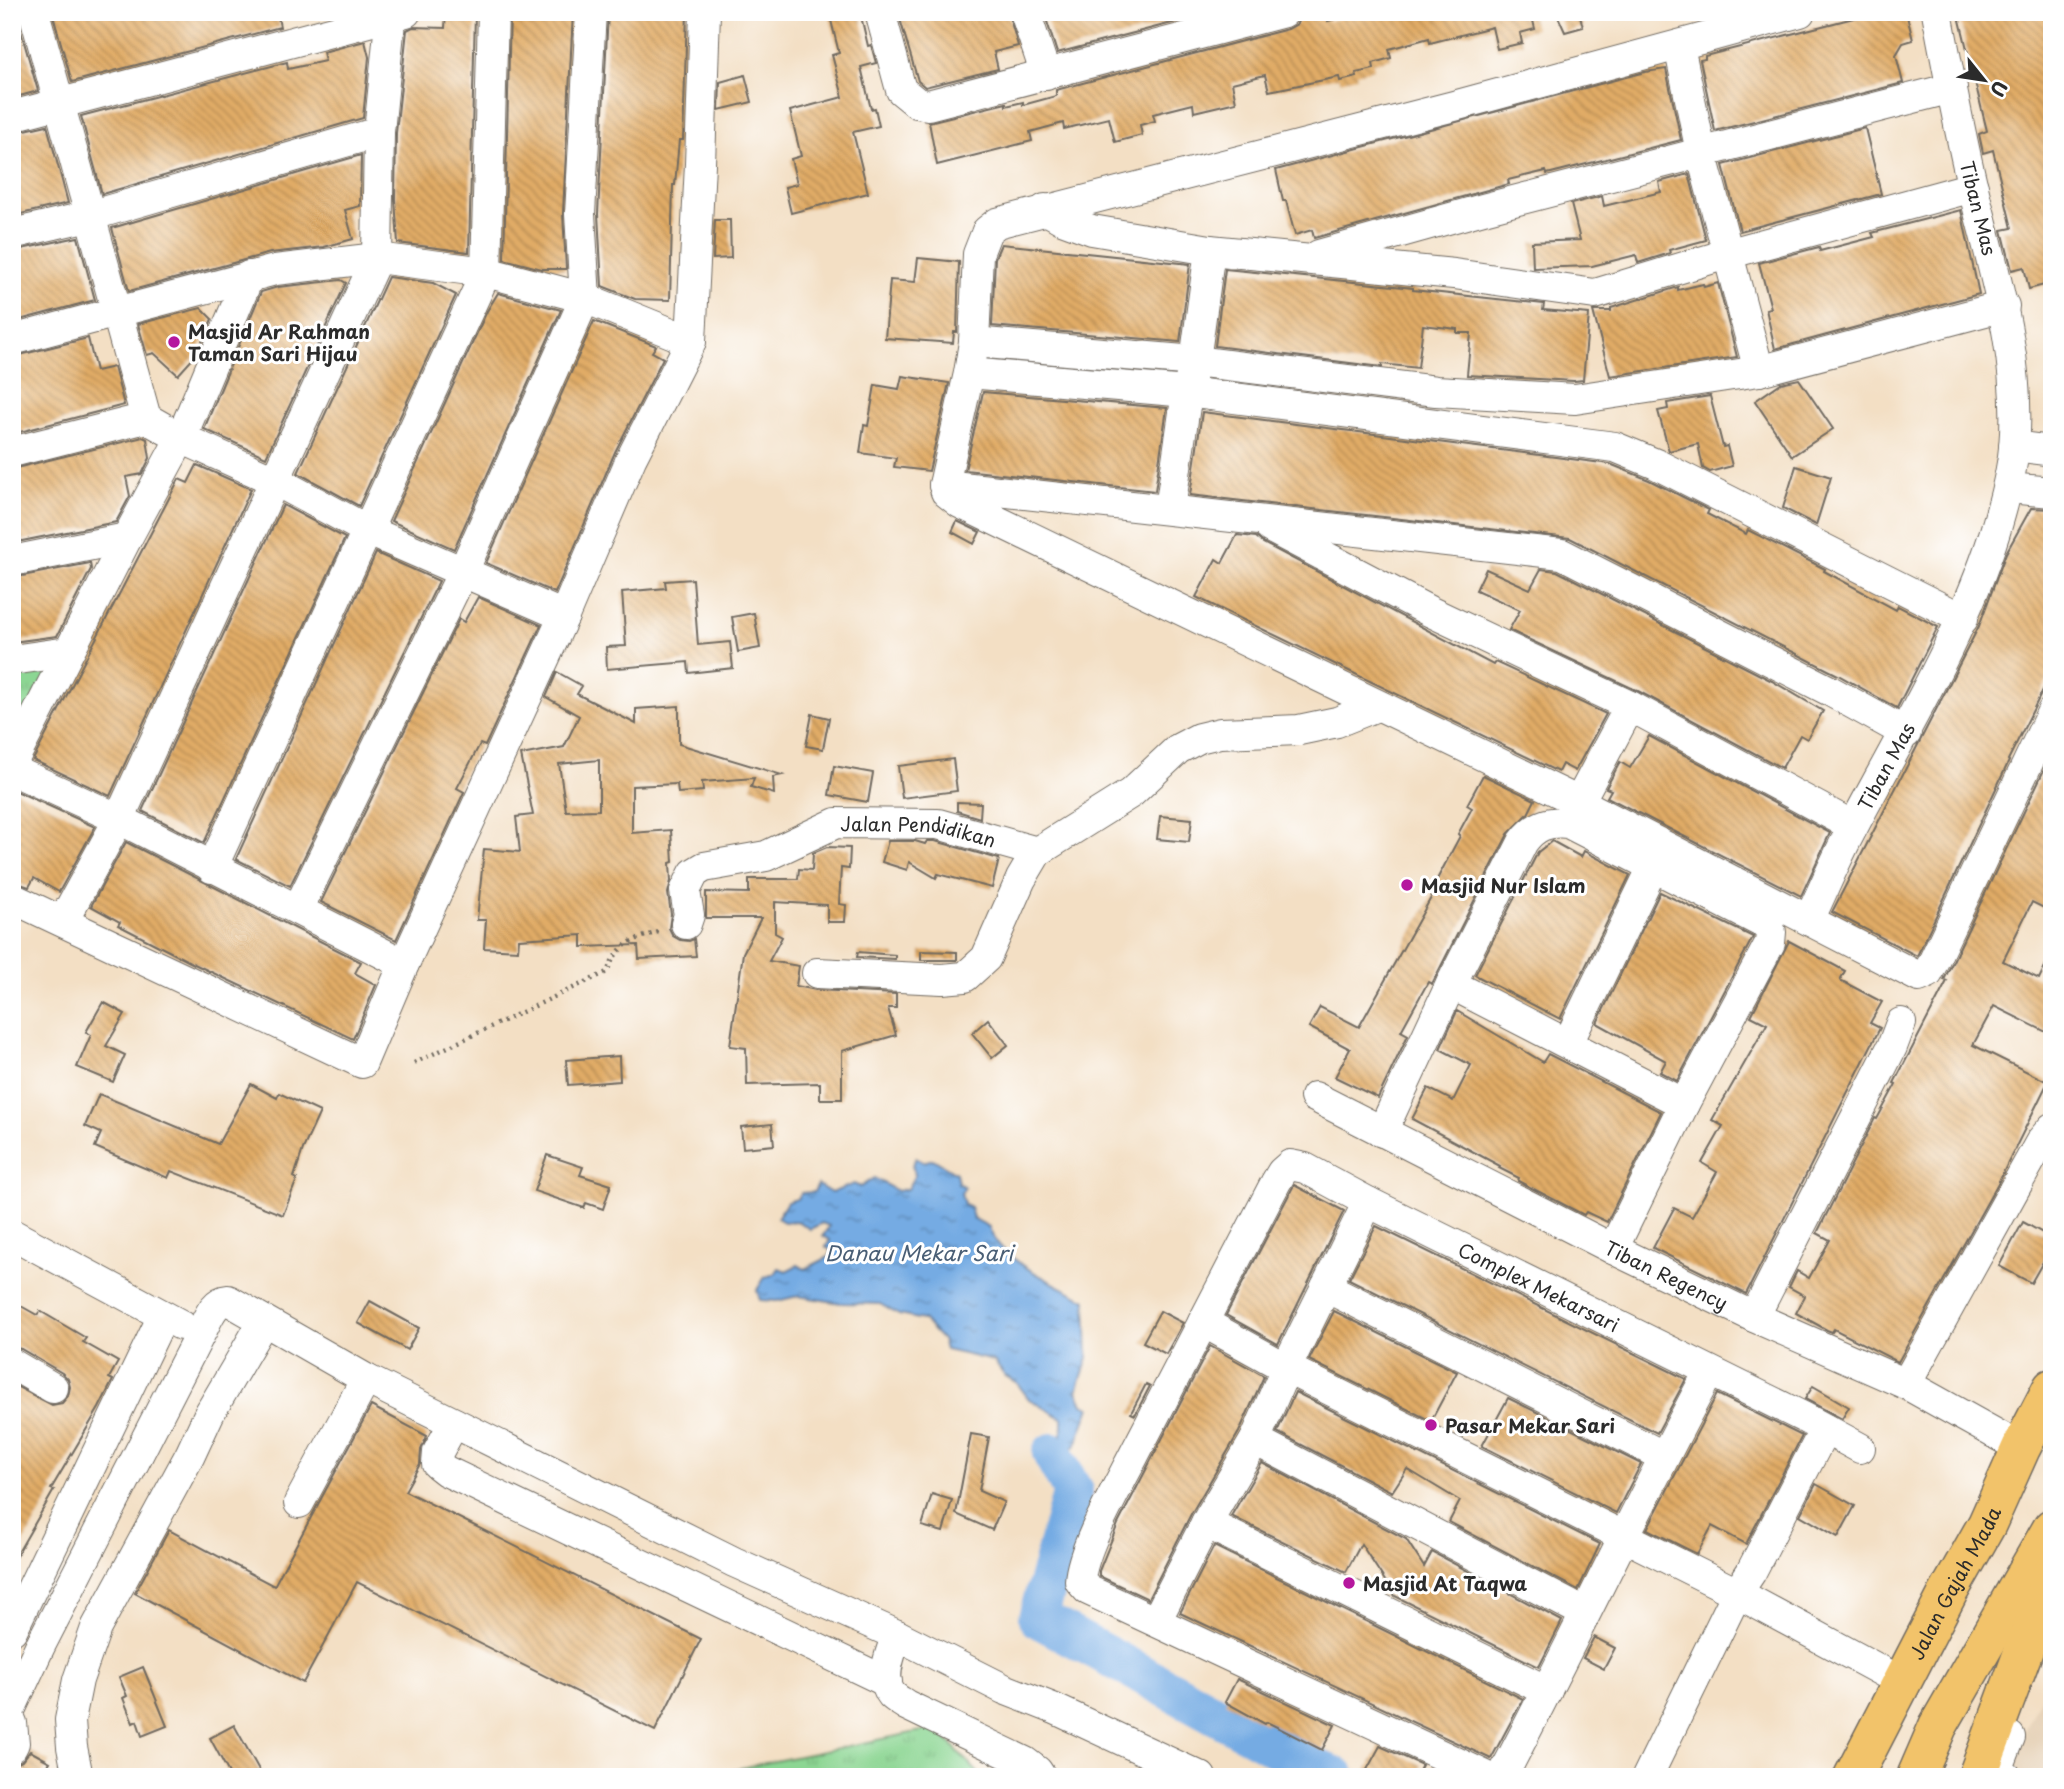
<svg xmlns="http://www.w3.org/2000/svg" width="2064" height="1789" font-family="'Playpen Sans',sans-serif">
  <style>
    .built { fill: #e5d0b5 }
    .grass { fill: url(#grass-tufts); stroke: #5c805f; stroke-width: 2 }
    .water { fill: url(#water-ripples); stroke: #506b87; stroke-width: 2 }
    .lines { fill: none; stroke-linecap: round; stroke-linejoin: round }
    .river { stroke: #75abe3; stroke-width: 40 }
    .building { fill: url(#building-back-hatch); fill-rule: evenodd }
    .minor-casing { stroke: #716a61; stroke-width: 32 }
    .highway-casing { stroke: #716a61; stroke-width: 41 }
    .path { stroke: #716a61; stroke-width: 4.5; stroke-dasharray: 2 5; stroke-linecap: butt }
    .minor { stroke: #fff; stroke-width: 30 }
    .highway { stroke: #f2c36a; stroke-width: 38 }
    .poi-dot { fill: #b5179e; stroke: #fff; stroke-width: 2.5 }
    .labels { text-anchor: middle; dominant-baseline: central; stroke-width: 6; stroke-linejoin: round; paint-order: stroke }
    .street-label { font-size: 19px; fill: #2b2b2b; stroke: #fff }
    .poi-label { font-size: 19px; font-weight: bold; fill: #2b2b2b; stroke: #fff; text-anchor: start }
    .water-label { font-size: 21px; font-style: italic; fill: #495e75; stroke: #fff }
  </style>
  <defs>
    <pattern id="grass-tufts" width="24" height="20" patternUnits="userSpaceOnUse" patternTransform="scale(1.75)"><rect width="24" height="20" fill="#8cd693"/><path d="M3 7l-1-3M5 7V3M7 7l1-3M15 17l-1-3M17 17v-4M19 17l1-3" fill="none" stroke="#79b87f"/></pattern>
    <pattern id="water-ripples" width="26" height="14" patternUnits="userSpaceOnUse" patternTransform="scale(1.75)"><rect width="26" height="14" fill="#75abe3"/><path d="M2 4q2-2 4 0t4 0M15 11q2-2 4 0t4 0" fill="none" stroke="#608bb8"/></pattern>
    <pattern id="building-back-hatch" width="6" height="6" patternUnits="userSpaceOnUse" patternTransform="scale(1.75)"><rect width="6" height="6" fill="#e1ac66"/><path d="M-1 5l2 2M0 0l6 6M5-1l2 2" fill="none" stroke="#b78c54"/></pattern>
  </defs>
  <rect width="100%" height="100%" fill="#fff"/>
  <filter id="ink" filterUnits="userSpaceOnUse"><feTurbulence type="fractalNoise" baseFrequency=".0143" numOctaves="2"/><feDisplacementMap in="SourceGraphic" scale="14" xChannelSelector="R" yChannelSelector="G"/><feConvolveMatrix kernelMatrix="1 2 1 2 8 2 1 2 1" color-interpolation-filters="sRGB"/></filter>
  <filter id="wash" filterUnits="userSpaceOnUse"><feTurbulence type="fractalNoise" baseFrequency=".00686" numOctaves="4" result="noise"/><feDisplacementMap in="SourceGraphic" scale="28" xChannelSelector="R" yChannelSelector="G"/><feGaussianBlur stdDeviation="1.57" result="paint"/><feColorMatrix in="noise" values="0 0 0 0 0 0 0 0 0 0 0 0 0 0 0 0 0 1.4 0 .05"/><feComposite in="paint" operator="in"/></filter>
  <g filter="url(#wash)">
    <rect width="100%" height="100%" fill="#f3dfc4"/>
    <!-- built -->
    <polygon class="built" points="2052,1674 2052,1777 2003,1777"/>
    <!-- grass -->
    <g class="grass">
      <polygon points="68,652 12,763 12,664"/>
      <polygon points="936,1728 982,1777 697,1777"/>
    </g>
    <!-- water -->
    <path class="water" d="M916,1158l7,4 10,-3 23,14 2,10 7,4 -4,6 3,11 6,3 3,11 16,9c9,33 68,57 97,73l2,58 -11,33 6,13 7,3 -15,40 -23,6 10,-13v-22l-33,-19 -12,-16 -13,-8 -10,-14 -49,-11 -3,-10 -19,-20 -24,-5 -19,-11 -39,-1 -43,-7 -21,5 -17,-1 -3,-10 8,-13 10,-3 4,-6 7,3 12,-6 7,4 24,-12 3,-6 -6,-4 4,-7 -7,-4 6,-10 -7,-3 -12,6 -13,-8 -13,1 -7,-4 10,-16 10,-3 4,-6 13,-1 4,-7 13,8 23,-9 6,3 14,-9 23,13 10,-2 8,-14 -3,-10z"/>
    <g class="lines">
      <!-- river -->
      <polyline class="river" points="1052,1453 1073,1491 1038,1618 1306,1764 1336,1777"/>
    </g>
    <g id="blocks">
      <!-- building -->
      <g class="building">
        <polygon points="52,12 277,12 280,27 72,82"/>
        <polygon points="510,12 573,12 563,213 566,269 542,269 504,259"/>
        <polygon points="608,12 687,12 683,140 679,140 675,185 673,185 670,300 635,299 602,286 598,214"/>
        <polygon points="829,12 860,12 868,46 871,45 876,63 861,67 871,109 875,108 879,126 853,132 868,193 791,213 785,187 797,184 791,159 801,156 790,111 843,97 832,55 839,53"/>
        <polygon points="898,12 1008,12 1018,46 994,52 998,69 925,87 918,81 916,74"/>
        <polygon points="1044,12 1214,12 1057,53"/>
        <polygon points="1301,12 1327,12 1328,21 1363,12 1531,12 1535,29 1520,33 1522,43 1497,49 1492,27 1430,43 1429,38 1389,49 1391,58 1373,63 1374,69 1356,73 1357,77 1340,81 1339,77 1269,91 1265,75 1232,83 1236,102 1194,112 1193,104 1153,114 1155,121 1140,125 1142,135 1115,142 1109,118 1064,129 1063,123 1030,132 1032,141 937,165 929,122 1006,103 1006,106 1023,102 1023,105 1056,96 1056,90 1288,29 1297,24"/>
        <polygon points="1556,12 1579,12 1583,27 1565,32"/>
        <polygon points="1877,12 1906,12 1913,40 1903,43 1896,55 1903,83 1715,131 1700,60 1705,59 1705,56"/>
        <polygon points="1958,12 2052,12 2052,283 2029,289 2024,267 2012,270 2002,230 2012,228 1993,150 1983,153 1979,134 1987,131"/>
        <polygon points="446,13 475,13 469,252 398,243 395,199 396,133 407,30 413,27 445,28"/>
        <polygon points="18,21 38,91 12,98 12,23"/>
        <polygon points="365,41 369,57 363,118 102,194 81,116 287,62 288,69 325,61 323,52"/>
        <polygon points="1666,69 1681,140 1547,174 1546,171 1508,180 1509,184 1314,238 1312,230 1295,235 1286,201 1283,201 1276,170 1645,72"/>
        <polygon points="745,75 752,102 719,110 720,82"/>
        <polygon points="47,125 68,203 12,216 12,133"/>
        <polygon points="1865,128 1881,194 1740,231 1723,165"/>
        <polygon points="361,155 360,206 345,210 353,239 324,247 270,253 129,291 112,228"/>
        <polygon points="1689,174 1706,240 1669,250 1670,253 1638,263 1636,255 1592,266 1533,268 1532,242 1580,240 1571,204 1602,196 1604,206 1661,192 1659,182"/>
        <polygon points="1961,210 1979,294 1775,349 1766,309 1771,308 1759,263 1819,247 1820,251 1874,237 1872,233"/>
        <polygon points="715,220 730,220 731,258 713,259"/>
        <polygon points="78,237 95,300 12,322 12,251"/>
        <polygon points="1001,244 1190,264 1180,342 992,326 995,258"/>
        <polygon points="918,258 959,262 957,332 954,332 953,343 885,338 890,280 915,282"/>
        <polygon points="1225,269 1413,288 1413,290 1544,304 1543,310 1589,314 1583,380 1574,381 1467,375 1471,333 1457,333 1457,329 1423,325 1418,368 1382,364 1382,367 1215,346"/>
        <polygon points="388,277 433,283 456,295 359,506 298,473"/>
        <polygon points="341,280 346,283 266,457 204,429 261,292 278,287"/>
        <polygon points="1718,283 1737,357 1610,376 1593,311 1611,311 1611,308 1678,287 1678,290 1703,284 1704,287"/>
        <polygon points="498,293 561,310 454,549 391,521 487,311"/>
        <polygon points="201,308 212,319 197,354 178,375 154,353 147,355 138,324"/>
        <polygon points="594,321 656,346 652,352 663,358 615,452 555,593 486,563"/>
        <polygon points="88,338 96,371 114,367 124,405 12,434 12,357"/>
        <polygon points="902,376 949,383 929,471 894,467 896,458 860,453 864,425 868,426 875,385 899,389"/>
        <polygon points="1799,379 1833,429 1792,456 1755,401 1781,383"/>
        <polygon points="983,392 1167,408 1155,491 965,470"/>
        <polygon points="1710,396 1723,447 1727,446 1732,466 1710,472 1703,468 1698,444 1669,451 1658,411 1668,409 1667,403"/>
        <polygon points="1202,412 1610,464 1649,480 1709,510 1707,514 1746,534 1748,530 1825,569 1824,571 1896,610 1898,606 1938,627 1897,708 1838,675 1570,538 1190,495"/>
        <polygon points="143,437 147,439 150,458 142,474 126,477 130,496 116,522 12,543 12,469"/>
        <polygon points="197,465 251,489 110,796 33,760 179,479 188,483"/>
        <polygon points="1796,466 1831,477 1816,525 1783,508"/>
        <polygon points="283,505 345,538 204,843 142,811"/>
        <polygon points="2031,508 2052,509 2052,672 2008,760 2009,761 1917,956 1832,912 1979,626 2006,553"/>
        <polygon points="957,521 980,532 974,544 952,532"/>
        <polygon points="1237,535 1256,537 1263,543 1493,665 1495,662 1606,714 1575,771 1562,764 1558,772 1196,597 1216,559 1222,563"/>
        <polygon points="376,553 439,581 290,886 236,859"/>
        <polygon points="90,563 91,569 57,636 12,642 12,578"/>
        <polygon points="1486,569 1530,589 1541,569 1557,571 1772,681 1823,711 1807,739 1800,735 1782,768 1638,691 1509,630 1520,610 1476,590"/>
        <polygon points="693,579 698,645 730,642 733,668 689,673 688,662 607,669 606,647 626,646 622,592 666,588 665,581"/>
        <polygon points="478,597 541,625 485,746 480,744 457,788 464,792 396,940 321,902 459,619 464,622"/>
        <polygon points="754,613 760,648 738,652 732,617"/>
        <path d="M557,672l25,14 -5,8 59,30v-15l43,-3v38l103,31 -9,2 1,17 -23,-7 3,-9 -52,4 1,9 -25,2 -1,-9 -45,2v47l39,-3 2,32 -3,1 1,18 -3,12 3,21 -2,14 4,8 7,4 9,1 5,-2 2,17 -57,3 -1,-14 -56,2v-12l-63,4 -1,11 -34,-2 2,-28h-9l7,-71 36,3 -4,-35 17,-2 -12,-60 43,-8 15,-31 -33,-19zM599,760v50l-33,1 -7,-47z"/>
        <polygon points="812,714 829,718 823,749 806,746"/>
        <polygon points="1649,736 1830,833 1801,896 1607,797 1611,790 1606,788 1620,762 1630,768"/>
        <polygon points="2052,753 2052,912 2032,902 2003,961 2039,979 2052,952 2052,1035 1994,1006 1973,1045 2048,1082 1998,1183 1898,1362 1834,1329 1832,1332 1827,1330 1796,1313 1805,1296 1789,1287 1797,1271 1809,1278 1830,1240 1817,1233 1875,1118 1877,1119 1896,1084 1894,1083 1947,981 1944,980"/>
        <polygon points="953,759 957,791 902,798 898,766"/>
        <polygon points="834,766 873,773 868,802 829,795"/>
        <polygon points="1483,775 1535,800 1528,814 1508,834 1432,984 1428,982 1401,1031 1408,1035 1378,1098 1335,1077 1350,1049 1309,1027 1320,1007 1359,1027 1437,887 1434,885 1460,836 1458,834 1472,808 1467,805"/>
        <polygon points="12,789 95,827 59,892 34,878 29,887 12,881"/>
        <polygon points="957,802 981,803 980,818 957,811"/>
        <polygon points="1160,816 1192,819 1189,842 1157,839"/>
        <polygon points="888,841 915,841 925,844 927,841 935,841 999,859 992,888 938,874 936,878 909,862 907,870 882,862"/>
        <polygon points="1552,841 1581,857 1584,851 1630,875 1560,1019 1475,975 1538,852"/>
        <polygon points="126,842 361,962 355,973 376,985 353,1039 190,962 118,925 120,922 91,906"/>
        <polygon points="827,847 850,848 849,869 841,868 839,904 846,905 845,922 827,922 827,905 775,902 775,933 782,937 769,961 799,966 796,986 816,990 896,994 896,1008 888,1008 896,1035 842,1051 842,1099 820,1099 820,1083 747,1085 746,1048 730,1046 743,953 761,918 706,918 706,892 749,893 749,879 798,879 799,869 812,870 813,853"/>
        <polygon points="1660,892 1753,937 1677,1081 1660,1072 1666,1061 1597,1023"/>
        <polygon points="1789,941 1845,971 1840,980 1882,1002 1870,1023 1880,1028 1746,1294 1653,1248 1674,1208 1692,1217 1717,1172 1702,1163 1723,1126 1712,1120 1767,1024 1751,1016"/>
        <polygon points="921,951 957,952 957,960 921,960"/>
        <polygon points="858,952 895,955 895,959 857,957"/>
        <polygon points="103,1002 125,1014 106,1046 125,1055 113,1082 77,1067 91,1035 86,1032"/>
        <polygon points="1457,1011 1543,1062 1548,1054 1661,1112 1607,1222 1586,1212 1584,1215 1520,1182 1518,1181 1519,1178 1499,1168 1500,1166 1412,1119 1428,1088 1453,1101 1471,1065 1440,1049"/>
        <polygon points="988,1019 1008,1045 992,1058 972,1033"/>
        <polygon points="619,1056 620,1081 568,1085 566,1060"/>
        <polygon points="251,1084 277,1098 279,1093 320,1112 303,1149 294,1177 297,1179 283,1215 171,1171 168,1178 95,1147 101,1133 85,1126 99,1094 218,1144"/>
        <polygon points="772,1124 774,1145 743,1148 741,1127"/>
        <polygon points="547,1155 583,1167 580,1175 611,1185 603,1209 586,1203 584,1208 534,1191"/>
        <polygon points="1294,1185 1344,1211 1278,1344 1226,1315"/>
        <polygon points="2023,1222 2052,1238 2052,1246 2031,1283 1999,1266"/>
        <polygon points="1376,1226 1686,1379 1657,1433 1349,1279"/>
        <polygon points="12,1301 37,1315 40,1311 57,1321 86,1338 83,1342 118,1362 109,1378 113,1380 99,1408 51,1489 54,1490 12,1563 12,1384 52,1405 62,1403 68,1396 70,1387 68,1379 62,1373 21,1349 12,1347"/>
        <polygon points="370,1301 419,1328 407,1350 358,1323"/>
        <polygon points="1160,1311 1183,1323 1166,1354 1143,1342"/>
        <polygon points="1334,1311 1457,1372 1431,1421 1309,1360"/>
        <polygon points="1210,1346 1264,1376 1239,1432 1191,1514 1148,1599 1099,1576 1099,1571 1118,1524"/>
        <polygon points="1146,1384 1150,1386 1135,1415 1131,1413"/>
        <polygon points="1813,1386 1849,1407 1842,1419 1805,1399"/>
        <polygon points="1295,1392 1600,1544 1578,1590 1449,1522 1460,1501 1407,1469 1392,1492 1277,1432"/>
        <polygon points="1717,1394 1802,1436 1746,1544 1712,1526 1697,1554 1647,1529"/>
        <polygon points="1508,1398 1641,1464 1616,1513 1482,1446"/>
        <polygon points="371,1406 427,1436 421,1450 420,1464 405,1491 701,1639 655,1731 357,1582 303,1683 135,1593 169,1530 274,1586"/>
        <polygon points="971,1434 989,1437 979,1491 1004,1502 992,1530 956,1514"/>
        <polygon points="1262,1463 1406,1539 1424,1567 1432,1552 1562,1621 1539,1667 1395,1596 1361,1544 1346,1572 1231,1516"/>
        <polygon points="1816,1484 1855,1506 1838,1537 1800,1515"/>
        <polygon points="932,1494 952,1500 943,1532 922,1526"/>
        <polygon points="1214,1546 1523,1699 1491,1759 1180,1613"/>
        <polygon points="1594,1637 1615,1648 1604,1669 1583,1658"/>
        <polygon points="143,1667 167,1726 142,1736 137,1721 133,1723 123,1698 127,1696 119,1677"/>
        <polygon points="1237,1679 1335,1725 1322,1750 1267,1722 1265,1724 1225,1702"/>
        <polygon points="234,1725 263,1777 231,1777 210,1738"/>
        <polygon points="1380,1746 1422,1765 1416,1777 1363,1777"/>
        <polygon points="30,1751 50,1762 41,1777 34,1777 14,1765 22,1761"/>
      </g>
    </g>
  </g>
  <g filter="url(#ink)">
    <use href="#blocks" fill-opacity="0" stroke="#716a61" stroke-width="2"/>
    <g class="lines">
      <defs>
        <g id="minor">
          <polyline points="34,12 146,418 181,438 276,481 369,531 564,616"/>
          <polyline points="880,12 901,90 917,103 928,105 1284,12"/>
          <polyline points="1025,12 1046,75"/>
          <polyline points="1800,12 1454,106 997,223 987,231 978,254 974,342 969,373 944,485 946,492 960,503 1579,802 1919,977 1928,973 2052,712"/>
          <polyline points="1679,46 1701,152 1759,371"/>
          <polyline points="12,116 406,12"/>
          <polyline points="1045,209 1062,219 1092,230 1210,250 1454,274 1595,294 1727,254 1973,187"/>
          <polyline points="12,234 89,216 379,132"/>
          <polyline points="1319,255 1483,209 1952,88"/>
          <polyline points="12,340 275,270 377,258 486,272 585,298 691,341"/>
          <polyline points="974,342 1195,361 1436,391 1575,399 1759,371 2004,306"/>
          <polyline points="969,373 1187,392 1615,447 1656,464 1963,619"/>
          <polyline points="2014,446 2052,451"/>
          <polyline points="12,452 146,418"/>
          <polyline points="944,485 1562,554 1830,691 1906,733"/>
          <polyline points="2009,488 2052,492"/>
          <polyline points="1170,509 1187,392 1195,361 1210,250"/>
          <polyline points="1271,528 1429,611 1630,706 1853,826"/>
          <polyline points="12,561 127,538"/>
          <polyline points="12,660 68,652"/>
          <polyline points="12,763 127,538 181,438 249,276"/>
          <polyline points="12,770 119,819 404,964"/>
          <polyline points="1579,802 1630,706"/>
          <polyline points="212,868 486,272 493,12"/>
          <polyline points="12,898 362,1063 404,964 564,616 631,459 691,341 700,164 705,12"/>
          <polyline points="298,909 462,574 585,298 580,214 591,12"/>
          <path id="s1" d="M1809,920c15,-32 28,-64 45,-95 50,-95 107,-187 140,-290 9,-29 17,-57 20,-87 8,-89 -20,-175 -41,-260 -14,-58 -25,-117 -36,-176"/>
          <polyline points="63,921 119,819 377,258 379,132 391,12"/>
          <path id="s2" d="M686,924l3,-9 -4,-24 9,-18 10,-6 62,-11 70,-33 102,1 99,28"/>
          <polyline points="817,973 942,979 965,977 986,958 1021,879 1037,852 1131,793 1178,749 1199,738 1220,733 1299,730 1337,722 1377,706"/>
          <polyline points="1451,984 1684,1104"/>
          <polyline points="1568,1043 1653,867"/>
          <path id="s3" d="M1315,1097l298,152 141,68 152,67 115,64"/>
          <path d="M1382,1132l69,-148 72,-142c12,-16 24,-21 45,-19l199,102 4,7 -1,11 -86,161 -71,145"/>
          <polyline points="12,1234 181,1325"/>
          <polyline points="1326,1287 1663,1456"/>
          <polyline points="1754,1317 1892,1047 1901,1023"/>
          <polyline points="1203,1322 1286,1368 1737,1593 1902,1682"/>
          <polyline points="12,1364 53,1388"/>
          <polyline points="1906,1384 2041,1141 2052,1128"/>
          <polyline points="454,1423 438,1452 437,1464 446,1471 887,1682"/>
          <polyline points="1255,1440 1585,1613"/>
          <polyline points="299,1503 366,1379"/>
          <polyline points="1206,1523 1547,1691"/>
          <polyline points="1156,1621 1206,1523 1255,1440 1286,1368 1368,1202"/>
          <polyline points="12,1630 163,1316"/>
          <path d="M897,1635c-6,16 -18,44 -5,60 4,4 10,7 14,10l119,57 12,9 4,6"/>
          <path d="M12,1706l28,-60 160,-312c7,-12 12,-33 28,-34l138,79 368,183 163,73 107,54 51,20 146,68"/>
          <polyline points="12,1723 14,1743 12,1747"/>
          <polyline points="78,1777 72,1747 70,1720 78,1680 96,1628 190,1455 209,1414 263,1322"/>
          <path id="s4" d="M1488,1777l-400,-187 -8,-9c2,-34 39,-96 55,-128 47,-91 94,-181 141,-271l6,-10 8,-7 15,3 63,34 435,215 57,31"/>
          <path d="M1502,1777c71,-134 135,-272 207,-405"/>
          <polyline points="1647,1777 1737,1593 1751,1572 1825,1429"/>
          <polyline points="2007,1777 1997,1771 2010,1737"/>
        </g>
        <g id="highway">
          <path id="s5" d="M1853,1777l95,-184 39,-69 34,-76 31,-60"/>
          <polyline points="1916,1777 1938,1726 2052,1528"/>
          <polyline points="1977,1777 2052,1574"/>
        </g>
      </defs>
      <!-- minor casing -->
      <use href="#minor" class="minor-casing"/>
      <!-- highway casing -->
      <use href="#highway" class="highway-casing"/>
      <!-- path -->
      <path class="path" d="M414,1063l193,-91c12,-30 25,-32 55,-41"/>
      <!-- minor -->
      <use href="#minor" class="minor"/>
      <!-- highway -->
      <use href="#highway" class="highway"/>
    </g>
  </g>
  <!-- markers -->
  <g class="poi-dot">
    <circle cx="174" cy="342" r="7"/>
    <circle cx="1407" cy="885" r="7"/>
    <circle cx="1431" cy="1425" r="7"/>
    <circle cx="1349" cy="1583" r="7"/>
  </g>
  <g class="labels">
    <!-- street labels -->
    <g class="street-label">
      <text transform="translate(1979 208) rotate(76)">Tiban Mas</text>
      <text stroke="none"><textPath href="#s1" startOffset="172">Tiban Mas</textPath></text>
      <text stroke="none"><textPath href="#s2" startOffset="289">Jalan Pendidikan</textPath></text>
      <text stroke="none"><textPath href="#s3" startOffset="394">Tiban Regency</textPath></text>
      <text stroke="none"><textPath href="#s4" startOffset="1199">Complex Mekarsari</textPath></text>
      <text stroke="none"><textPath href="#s5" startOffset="219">Jalan Gajah Mada</textPath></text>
    </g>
    <!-- poi labels -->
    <g class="poi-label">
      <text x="188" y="331">Masjid Ar Rahman<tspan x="188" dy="22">Taman Sari Hijau</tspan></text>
      <text x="1421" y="885">Masjid Nur Islam</text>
      <text x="1445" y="1425">Pasar Mekar Sari</text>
      <text x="1363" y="1583">Masjid At Taqwa</text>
    </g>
    <!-- water labels -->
    <g class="water-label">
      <text x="919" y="1252">Danau Mekar Sari</text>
    </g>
  </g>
  <!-- margin -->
  <rect width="2064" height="1789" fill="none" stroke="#fff" stroke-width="42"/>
  <!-- north arrow -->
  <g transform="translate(1984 80) rotate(120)" stroke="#ffffff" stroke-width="5" paint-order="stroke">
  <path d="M0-5L12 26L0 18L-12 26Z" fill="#2b2b2b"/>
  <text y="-10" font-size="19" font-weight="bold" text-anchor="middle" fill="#2b2b2b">U</text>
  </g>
</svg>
